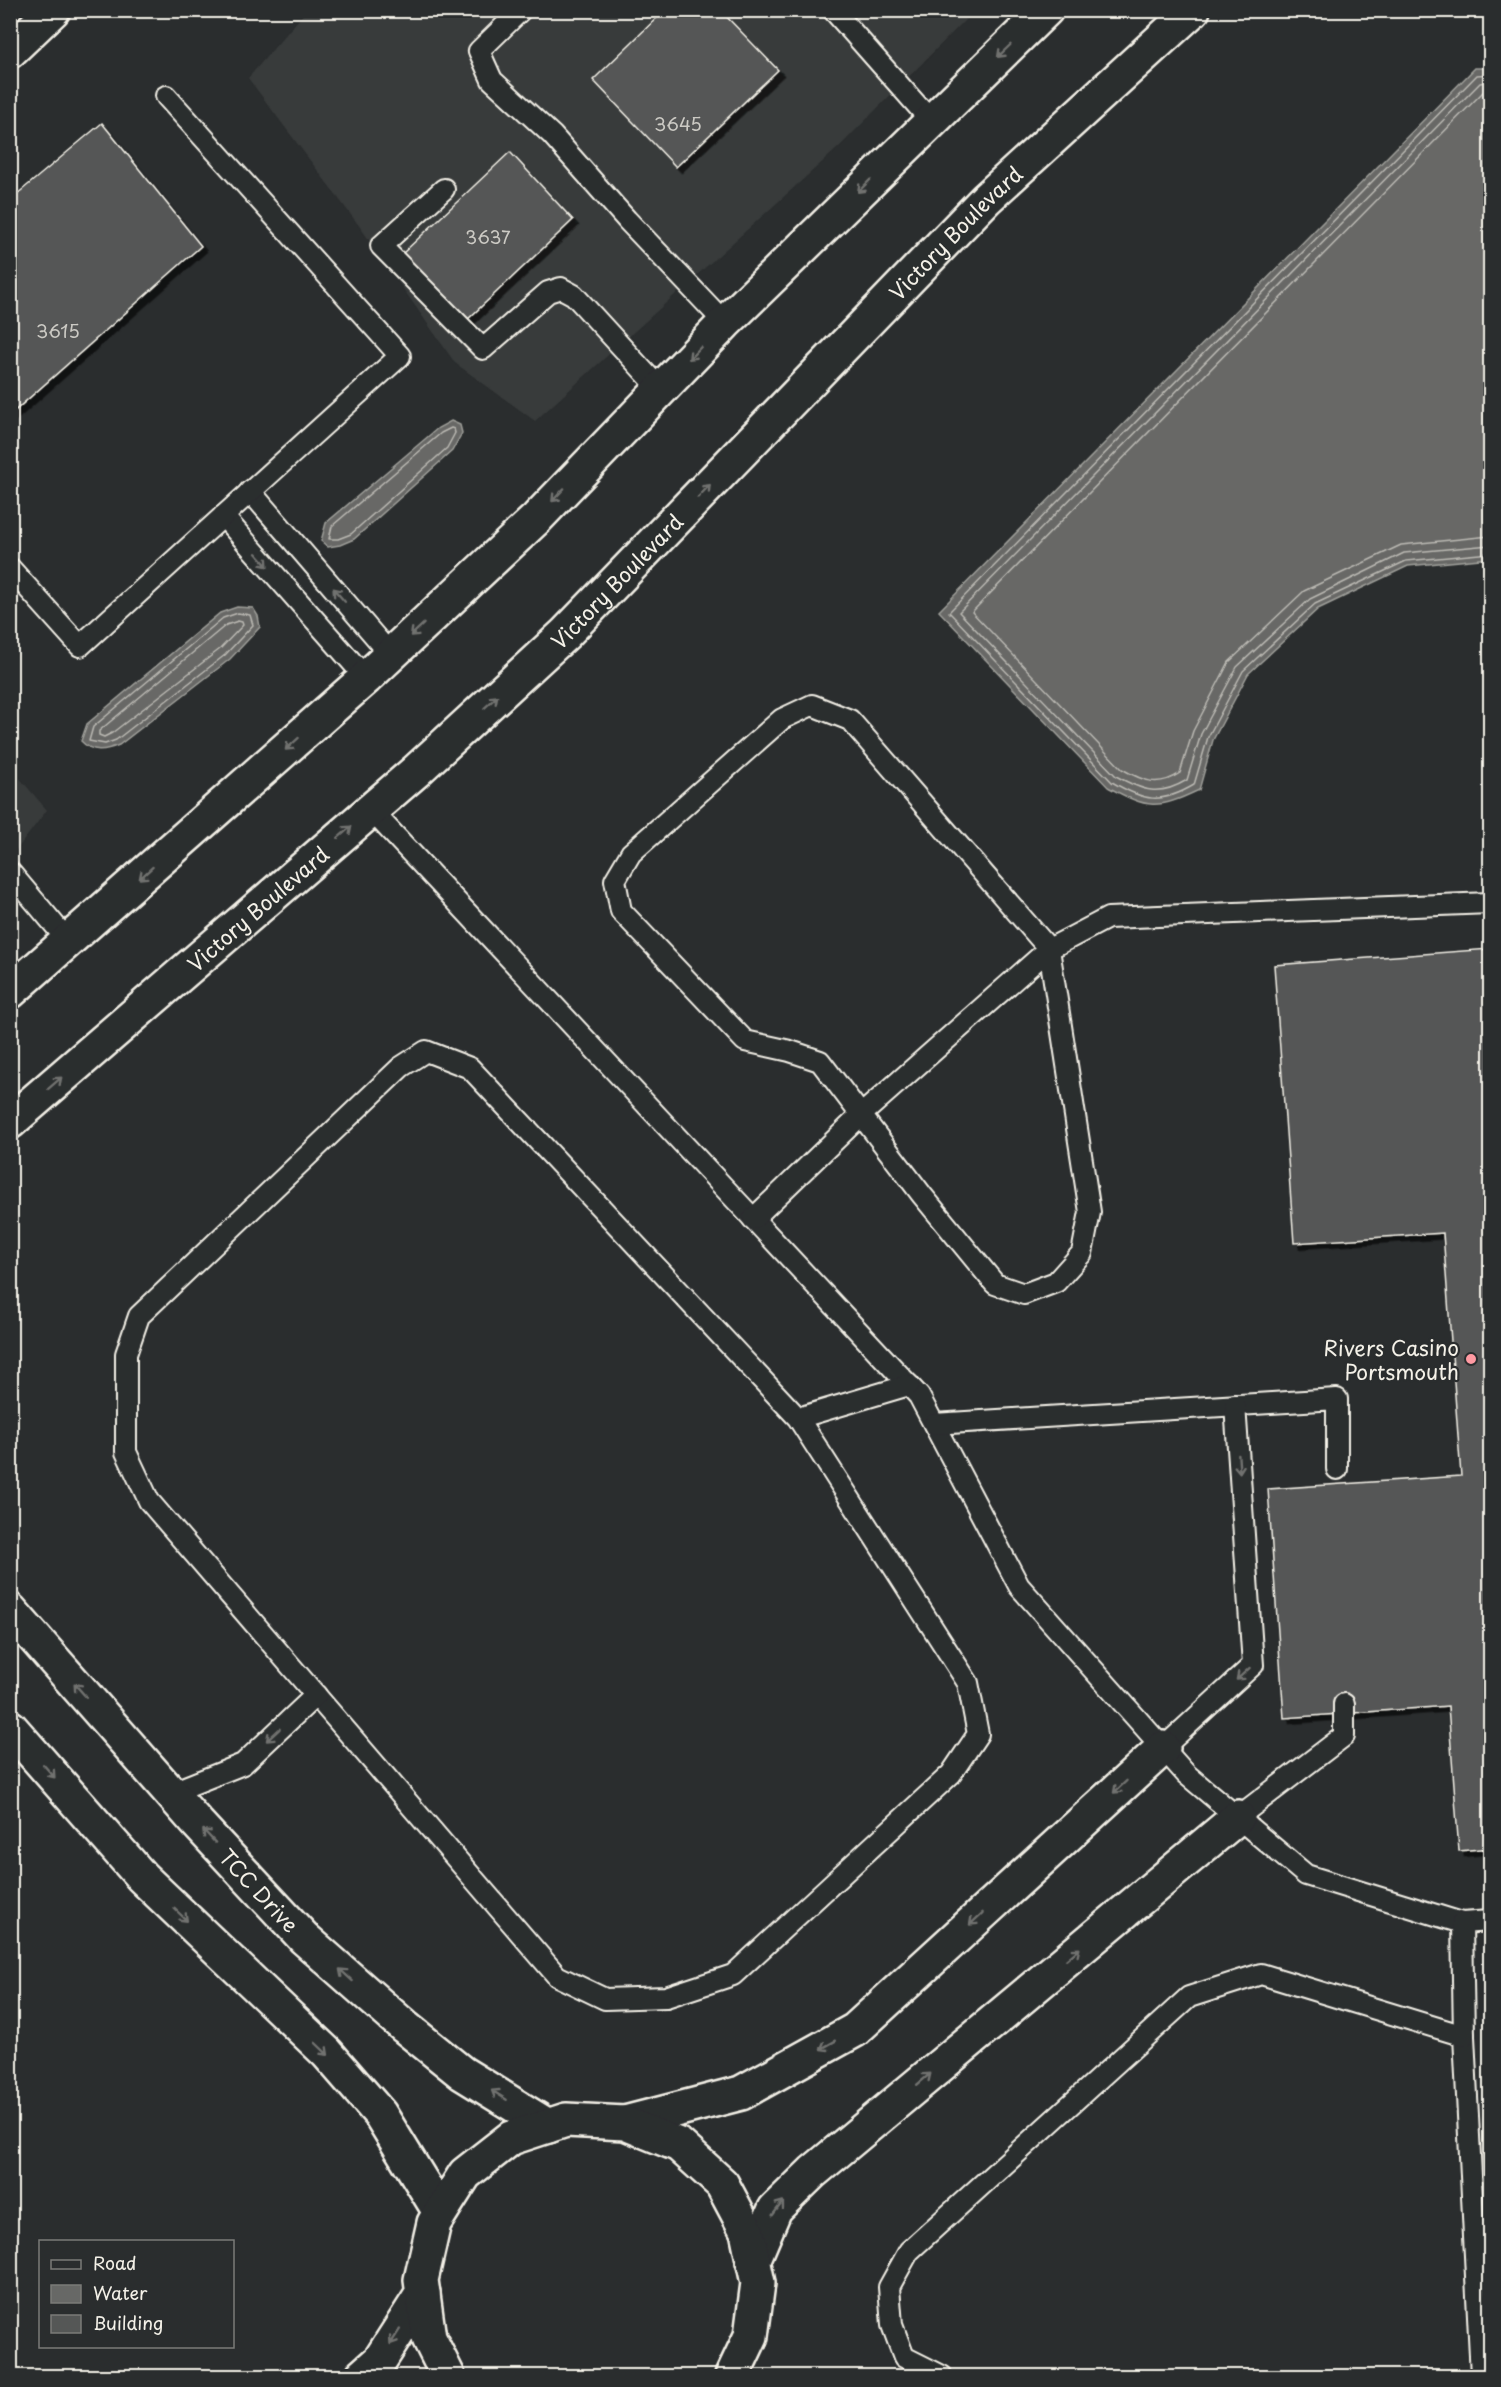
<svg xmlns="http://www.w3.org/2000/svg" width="1501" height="2387" font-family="'Playpen Sans',sans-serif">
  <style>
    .built { fill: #373a3a }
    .water { fill: #676866; stroke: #9f9f9a; stroke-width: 1.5 }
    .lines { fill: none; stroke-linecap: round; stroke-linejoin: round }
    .shore { stroke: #bcbab4; stroke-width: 1.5 }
    .building { fill: #555756; stroke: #f4f1e8; stroke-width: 1.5; filter: url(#shadow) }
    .lane-casing { stroke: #f4f1e8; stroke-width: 24 }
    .street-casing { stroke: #f4f1e8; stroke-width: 38 }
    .secondary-casing { stroke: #f4f1e8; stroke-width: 38 }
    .lane { stroke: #2a2d2e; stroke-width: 20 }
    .street { stroke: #2a2d2e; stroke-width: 33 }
    .secondary { stroke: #2a2d2e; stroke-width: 33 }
    .oneway { stroke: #71726f }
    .poi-dot { fill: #ff9aa2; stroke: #2a2d2e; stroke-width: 2 }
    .labels { text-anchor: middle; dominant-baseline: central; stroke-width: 4.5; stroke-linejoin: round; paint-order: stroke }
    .number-label { font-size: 18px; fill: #cccac4 }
    .street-label { font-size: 21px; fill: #f4f1e8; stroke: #2a2d2e }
    .poi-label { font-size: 21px; fill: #f4f1e8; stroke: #2a2d2e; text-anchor: end }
  </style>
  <defs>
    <filter id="shadow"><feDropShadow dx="5.5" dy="5.5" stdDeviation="0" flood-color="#0009"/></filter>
  </defs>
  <rect width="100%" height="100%" fill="#2a2d2e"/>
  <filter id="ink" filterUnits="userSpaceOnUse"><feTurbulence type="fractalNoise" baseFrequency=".0167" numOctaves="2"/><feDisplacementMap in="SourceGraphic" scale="12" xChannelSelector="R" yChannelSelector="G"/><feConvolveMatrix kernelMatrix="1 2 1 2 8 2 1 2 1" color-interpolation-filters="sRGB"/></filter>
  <g filter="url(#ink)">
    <!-- built -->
    <g class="built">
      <polygon points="306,11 974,11 839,147 535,421 455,363 360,227 248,78"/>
      <polygon points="10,767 47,810 11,857 10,857"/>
    </g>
    <!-- water -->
    <g class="water">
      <path d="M1475,68h15v490l-82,8 -90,43 -70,65 -35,66 -14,50c-42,20 -51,19 -91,-3l-169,-176z"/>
      <polygon points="451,421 460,425 462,433 452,451 354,539 340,545 328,547 321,541 326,523 438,428"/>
      <path d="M237,607l16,1 5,8 2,11 -30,32 -111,86c-14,6 -27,8 -38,-4l6,-17 133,-111z"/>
    </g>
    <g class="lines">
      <!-- shore -->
      <g class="shore">
        <path d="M1490,74l-13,1 -528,537 163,170c32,19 48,23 82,3l14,-48 35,-66 72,-67 91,-43 84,-8"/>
        <path d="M1490,81l-10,2 -521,529 157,164c27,15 43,21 71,4l14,-46 36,-67 73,-68 94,-46 86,-8"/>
        <path d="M1490,90l-6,1 -512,521 150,157c21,12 36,19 58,4l13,-42 36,-69 75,-71 97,-46 89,-9"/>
        <polygon points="451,428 454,429 455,433 447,448 351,534 338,539 329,539 332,526 441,433"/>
        <polygon points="238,613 250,615 253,625 225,655 116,740 105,744 89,741 93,727 223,618"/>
        <polygon points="238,621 242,622 243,625 220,649 112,733 104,737 99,735 99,731 226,625"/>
      </g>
    </g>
    <!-- building -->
    <g class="building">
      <polygon points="665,10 720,10 778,70 676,167 593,80"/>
      <polygon points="102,123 201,246 10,415 10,200"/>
      <polygon points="510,152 573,220 467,320 403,253"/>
      <polygon points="1490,949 1490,1848 1459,1851 1448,1706 1284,1718 1268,1489 1461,1476 1443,1233 1294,1243 1274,965"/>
    </g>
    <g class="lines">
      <defs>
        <g id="lane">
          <polyline points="521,10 479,51 492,80 552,135 627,220 725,323"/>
          <polyline points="833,10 931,121"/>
          <polyline points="444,189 381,246 483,349 548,292 561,288 574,295 661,390"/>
          <polyline points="250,491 391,655"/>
          <polyline points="223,516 366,678"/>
          <polyline points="10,568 80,646 400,356 166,96"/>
          <polyline points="371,810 919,1396 1019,1586 1186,1774 1306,1875 1462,1923 1490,1921"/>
          <polyline points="10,872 69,942"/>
          <polyline points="753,1219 861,1115 922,1195 995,1284 1024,1294 1056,1282 1082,1253 1090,1212 1049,949 850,720 812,705 782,719 631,853 615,880 621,911 745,1041 790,1051 820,1061 861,1115 1049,949 1108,918 1490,903"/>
          <polyline points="798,1418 968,1683 978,1734 951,1774 733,1975 666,1997 605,1999 557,1976 149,1501 126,1452 126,1354 139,1316 401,1067 426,1051 470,1068 798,1418 909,1385"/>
          <polyline points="934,1424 1337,1399 1337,1469"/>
          <polyline points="1163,1748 1253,1665 1235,1405"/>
          <polyline points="170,1793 243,1764 316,1695"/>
          <polyline points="1238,1817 1344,1736 1344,1704"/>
          <polyline points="1464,2036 1481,2376"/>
          <polyline points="942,2376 904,2357 892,2325 889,2287 909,2251 1189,1997 1261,1974 1464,2036 1462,1923"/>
        </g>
        <g id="street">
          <path id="s1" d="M10,1610l188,214 106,114 101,89 57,46 86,53"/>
          <polyline points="10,1727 142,1877 327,2053 380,2114 440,2212"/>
          <polyline points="625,2123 741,2093 855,2030 1163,1748"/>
          <polyline points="753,2261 775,2209 813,2172 1238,1817"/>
          <polyline points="362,2376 380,2360 423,2293"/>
          <polyline points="448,2376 429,2338 421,2280 434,2223 465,2174 511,2138 566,2120 625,2123 679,2145 722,2184 747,2231 758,2283 751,2336 732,2376"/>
        </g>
        <g id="secondary">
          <polyline points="10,51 53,10"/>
          <polyline points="10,992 366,678 537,518 725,323 1046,10"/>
          <path id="s2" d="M10,1122l405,-350 150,-138 421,-435 207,-189"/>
        </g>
      </defs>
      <!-- lane casing -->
      <use href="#lane" class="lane-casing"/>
      <!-- street casing -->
      <use href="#street" class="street-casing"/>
      <!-- secondary casing -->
      <use href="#secondary" class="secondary-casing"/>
      <!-- lane -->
      <use href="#lane" class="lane"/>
      <!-- street -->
      <use href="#street" class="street"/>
      <!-- secondary -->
      <use href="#secondary" class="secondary"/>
    </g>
    <!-- one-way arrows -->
    <defs><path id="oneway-shaft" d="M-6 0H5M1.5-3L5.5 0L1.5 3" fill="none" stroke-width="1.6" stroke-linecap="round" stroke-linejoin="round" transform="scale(1.5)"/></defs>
    <g class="oneway">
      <use href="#oneway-shaft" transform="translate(1004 51) rotate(136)"/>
      <use href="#oneway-shaft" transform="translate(864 186) rotate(135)"/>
      <use href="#oneway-shaft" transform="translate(695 353) rotate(134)"/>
      <use href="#oneway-shaft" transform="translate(704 491) rotate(-46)"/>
      <use href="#oneway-shaft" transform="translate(558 495) rotate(133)"/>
      <use href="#oneway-shaft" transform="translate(262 560) rotate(49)"/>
      <use href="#oneway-shaft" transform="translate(339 595) rotate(-131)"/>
      <use href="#oneway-shaft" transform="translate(417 630) rotate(137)"/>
      <use href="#oneway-shaft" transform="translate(491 702) rotate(-42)"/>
      <use href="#oneway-shaft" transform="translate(292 744) rotate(138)"/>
      <use href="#oneway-shaft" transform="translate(345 832) rotate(-41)"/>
      <use href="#oneway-shaft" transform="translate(146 873) rotate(138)"/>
      <use href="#oneway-shaft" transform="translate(55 1083) rotate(-41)"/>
      <use href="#oneway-shaft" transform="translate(1239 1464) rotate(86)"/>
      <use href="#oneway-shaft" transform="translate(1243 1674) rotate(138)"/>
      <use href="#oneway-shaft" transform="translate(80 1690) rotate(-131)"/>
      <use href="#oneway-shaft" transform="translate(273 1735) rotate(137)"/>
      <use href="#oneway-shaft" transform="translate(49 1771) rotate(49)"/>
      <use href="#oneway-shaft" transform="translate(1120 1787) rotate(137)"/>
      <use href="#oneway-shaft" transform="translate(209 1836) rotate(-133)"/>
      <use href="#oneway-shaft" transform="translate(181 1915) rotate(44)"/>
      <use href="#oneway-shaft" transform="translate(976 1919) rotate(137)"/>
      <use href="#oneway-shaft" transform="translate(1073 1954) rotate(-40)"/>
      <use href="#oneway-shaft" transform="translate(346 1975) rotate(-138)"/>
      <use href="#oneway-shaft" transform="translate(828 2045) rotate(151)"/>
      <use href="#oneway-shaft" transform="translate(322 2049) rotate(44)"/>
      <use href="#oneway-shaft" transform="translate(924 2079) rotate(-40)"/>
      <use href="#oneway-shaft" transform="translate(499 2095) rotate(-148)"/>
      <use href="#oneway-shaft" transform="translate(778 2208) rotate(-53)"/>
      <use href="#oneway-shaft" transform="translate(395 2337) rotate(123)"/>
    </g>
  </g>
  <!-- markers -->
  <circle class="poi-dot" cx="1471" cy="1359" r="6"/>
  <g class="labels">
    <!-- number labels -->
    <g class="number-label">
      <text x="678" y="123">3645</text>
      <text x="488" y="236">3637</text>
      <text x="58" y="330">3615</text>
    </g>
    <!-- street labels -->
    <g class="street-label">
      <text stroke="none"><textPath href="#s2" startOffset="1299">Victory Boulevard</textPath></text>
      <text stroke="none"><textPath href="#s2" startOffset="813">Victory Boulevard</textPath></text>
      <text stroke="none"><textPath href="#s2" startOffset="327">Victory Boulevard</textPath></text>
      <text stroke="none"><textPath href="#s1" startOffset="375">TCC Drive</textPath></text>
    </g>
    <!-- poi labels -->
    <g class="poi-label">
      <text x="1459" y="1347">Rivers Casino<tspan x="1459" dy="24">Portsmouth</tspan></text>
    </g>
  </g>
  <!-- margin -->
  <rect width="1501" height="2387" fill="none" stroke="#2a2d2e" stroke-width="36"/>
  <rect x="18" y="18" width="1465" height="2351" fill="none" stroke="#f4f1e8" stroke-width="2" filter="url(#ink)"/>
  <!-- legend -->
  <rect x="39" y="2240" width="195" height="108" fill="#2a2d2e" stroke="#7b7b78" stroke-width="1.5"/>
  <rect x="51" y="2260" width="30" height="9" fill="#2a2d2e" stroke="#7b7b78" stroke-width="1.5"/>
  <text x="93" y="2270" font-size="18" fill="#f4f1e8">Road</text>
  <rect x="51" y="2285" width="30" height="18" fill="#676866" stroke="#7b7b78" stroke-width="1.5"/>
  <text x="93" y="2300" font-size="18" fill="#f4f1e8">Water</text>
  <rect x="51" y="2315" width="30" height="18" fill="#555756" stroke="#7b7b78" stroke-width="1.5"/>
  <text x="93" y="2330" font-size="18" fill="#f4f1e8">Building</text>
</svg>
